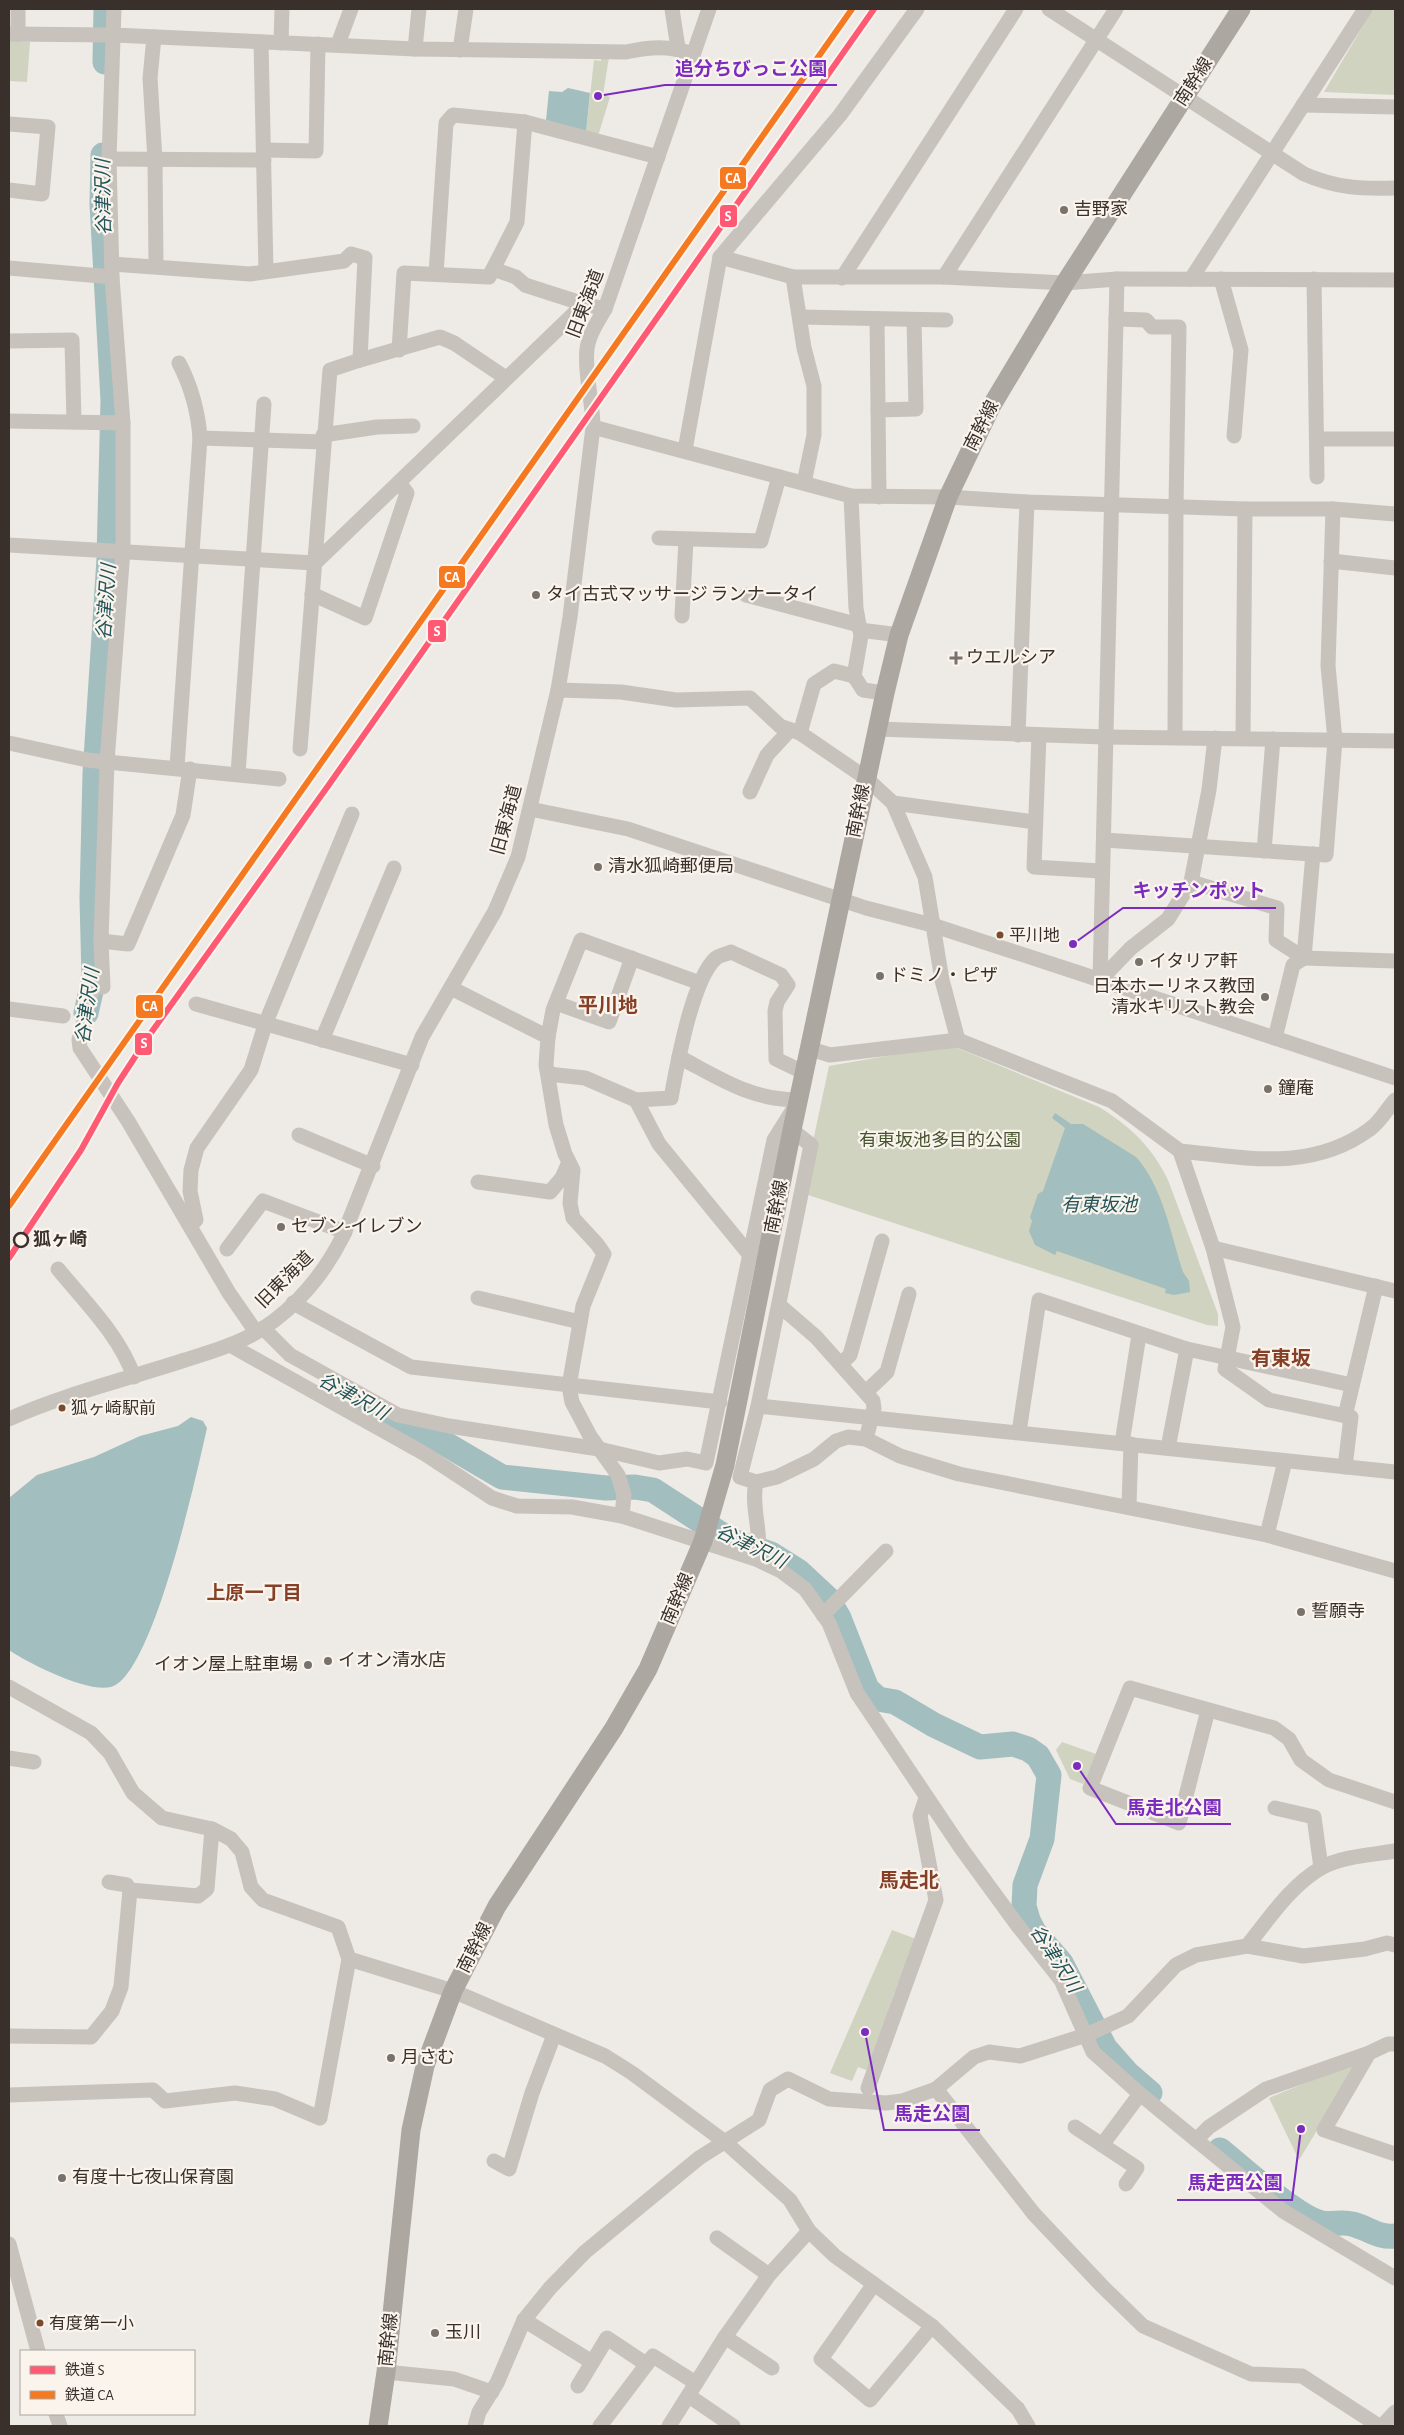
<svg xmlns="http://www.w3.org/2000/svg" width="1404" height="2435" font-family="'Alegreya Sans','Noto Sans JP',sans-serif">
  <style>
    .green { fill: #cfd3c0 }
    .water { fill: #a2bebe }
    .lines { fill: none; stroke-linecap: round; stroke-linejoin: round }
    .river { stroke: #a2bebe; stroke-width: 25 }
    .minor { stroke: #c8c2bd; stroke-width: 15 }
    .major { stroke: #ada7a2; stroke-width: 19 }
    .rail-1-casing { stroke: #faf4ed; stroke-width: 10 }
    .rail-2-casing { stroke: #faf4ed; stroke-width: 10 }
    .rail-1 { stroke: #ff5973; stroke-width: 6 }
    .rail-2 { stroke: #f47921; stroke-width: 6 }
    .poi-dot { fill: #78716c; stroke: #faf4ed; stroke-width: 2 }
    .bus-dot { fill: #7a4b2a; stroke: #faf4ed; stroke-width: 2 }
    .stop-dot { fill: #faf4ed; stroke: #39302b; stroke-width: 2.5 }
    .labels { text-anchor: middle; dominant-baseline: central; stroke-width: 4.5; stroke-linejoin: round; paint-order: stroke }
    .bus-label { font-size: 17px; fill: #39302b; stroke: #faf4ed; text-anchor: start }
    .street-label { font-size: 18px; fill: #39302b; stroke: #faf4ed }
    .poi-label { font-size: 18px; fill: #39302b; stroke: #faf4ed; text-anchor: start }
    .park-label { font-size: 18px; fill: #475630; stroke: #faf4ed }
    .stop-label { font-size: 18px; font-weight: bold; fill: #39302b; stroke: #faf4ed; text-anchor: start }
    .water-label { font-size: 19px; font-style: italic; fill: #225459; stroke: #faf4ed }
    .neighbourhood-label { font-size: 19px; font-weight: bold; fill: #854027; stroke: #faf4ed }
    .quarter-label { font-size: 20px; font-weight: bold; fill: #854027; stroke: #faf4ed }
    .leader { fill: none; stroke: #7b2cbf; stroke-width: 2 }
    .callout-dot { fill: #7b2cbf; stroke: #faf4ed; stroke-width: 2 }
    .callout-label { font-size: 19px; text-anchor: middle; font-weight: bold; fill: #7b2cbf; stroke: #faf4ed; stroke-width: 4.5; stroke-linejoin: round; paint-order: stroke }
    .line-badge { stroke: #faf4ed; stroke-width: 2 }
    .badge-label { font-size: 14px; text-anchor: middle; font-weight: bold; fill: #fff }
  </style>
  <rect width="100%" height="100%" fill="#eeeae5"/>
  <!-- green -->
  <g class="green">
    <polygon points="1373,9 1395,9 1395,95 1324,92"/>
    <polygon points="9,40 30,42 27,82 9,81"/>
    <polygon points="601,57 609,57 603,95 610,97 598,136 586,132 594,60 601,61"/>
    <path d="M950,1045l149,62c31,19 53,40 69,73l50,134v12l-11,-1 -405,-132 27,-127z"/>
    <polygon points="1062,1742 1096,1754 1083,1784 1070,1779 1056,1750"/>
    <polygon points="892,1930 916,1939 893,1996 869,2071 858,2067 852,2081 830,2073"/>
    <polygon points="1351,2064 1355,2068 1299,2160 1269,2098"/>
  </g>
  <!-- water -->
  <g class="water">
    <polygon points="568,88 590,93 586,132 546,120 549,91 562,92"/>
    <path d="M1055,1113l16,11h12l53,33c27,30 35,78 47,115l6,9 1,11 -16,3 -9,-2 1,-4 -109,-38 -2,4 -20,-10 -6,-14 3,-10 -2,-4 8,-23 5,-3 22,-63 -13,-10z"/>
    <path d="M191,1417l12,4 4,7c-10,44 -54,248 -96,259 -24,6 -83,-24 -102,-37v-152l28,-23 57,-18 46,-21 38,-10z"/>
  </g>
  <g class="lines">
    <!-- river -->
    <g class="river">
      <polyline points="105,62 106,9"/>
      <polyline points="86,1013 94,978 92,898 95,774 109,559 113,400 102,204 103,155"/>
      <polyline points="368,1406 408,1428 444,1443 502,1477 606,1488 635,1487 653,1490 730,1540 771,1554 798,1571 827,1598 839,1618 867,1689 878,1699 895,1702 934,1725 980,1747 1013,1744 1028,1749 1038,1756 1049,1775 1042,1839 1025,1885 1024,1906 1028,1920 1034,1932 1061,1963 1105,2048 1128,2074 1150,2093"/>
      <path d="M1220,2150c21,17 78,69 102,73 10,2 20,-2 30,1 16,4 26,14 43,12"/>
    </g>
    <!-- minor -->
    <g class="minor">
      <polyline points="18,9 18,34"/>
      <polyline points="114,9 109,159 112,277 123,423 123,550 107,762 101,941 103,987 93,987 79,1040 80,1048 128,1121 229,1293 256,1332"/>
      <polyline points="672,9 678,48"/>
      <polyline points="917,9 840,115 720,257 793,277 944,277 1065,283 1117,279 1100,980"/>
      <path d="M1049,9l255,165c32,14 57,15 91,14"/>
      <path d="M9,34l105,1 301,14 211,3c24,-5 43,-7 66,2"/>
      <polyline points="154,37 150,78 155,160 156,266"/>
      <polyline points="261,42 266,271"/>
      <polyline points="281,43 282,9"/>
      <polyline points="338,44 351,9"/>
      <polyline points="415,49 419,9"/>
      <polyline points="460,50 466,9"/>
      <polyline points="1303,105 1395,107"/>
      <polyline points="9,124 48,127 42,194 9,190"/>
      <polyline points="265,150 316,151 318,44"/>
      <polyline points="109,159 264,160"/>
      <polyline points="112,264 250,274 344,261 351,254 365,258 360,360 440,337 454,343 506,378"/>
      <polyline points="9,268 112,277"/>
      <polyline points="493,269 516,277 525,285 584,304"/>
      <polyline points="436,274 446,123 453,115 525,122 658,157"/>
      <polyline points="793,277 804,348 814,386 814,435 804,483"/>
      <polyline points="944,277 1116,9"/>
      <polyline points="842,278 1016,9"/>
      <polyline points="1117,279 1395,280"/>
      <polyline points="1191,279 1365,9"/>
      <polyline points="1221,279 1241,350 1234,436"/>
      <polyline points="1314,279 1317,477"/>
      <polyline points="800,317 946,320"/>
      <polyline points="877,319 879,497"/>
      <polyline points="1116,319 1146,320 1152,327 1179,327 1176,506 1175,737"/>
      <polyline points="9,341 72,340 74,422"/>
      <polyline points="399,350 404,273 489,277 517,222 525,122"/>
      <path d="M179,363c13,25 19,47 21,75"/>
      <polyline points="878,410 916,409 914,320"/>
      <polyline points="9,421 123,423"/>
      <polyline points="593,427 851,496 948,497 1027,502 1245,509 1333,509 1395,514"/>
      <polyline points="323,435 377,427 413,426"/>
      <polyline points="1318,439 1395,439"/>
      <polyline points="685,450 720,257"/>
      <polyline points="851,496 856,608 861,636 854,676 863,690 885,693"/>
      <polyline points="659,538 761,541 779,477"/>
      <polyline points="9,545 315,563 584,304 605,309"/>
      <polyline points="1331,561 1395,568"/>
      <polyline points="312,594 365,618 407,493 399,483"/>
      <polyline points="746,595 859,625"/>
      <polyline points="682,616 686,540"/>
      <polyline points="860,630 899,635"/>
      <polyline points="558,690 621,692 676,700 750,698 780,726 800,733 866,778 893,803 925,877 942,980 958,1040"/>
      <polyline points="877,729 1105,737 1395,741"/>
      <polyline points="800,733 814,684 834,671 854,676"/>
      <polyline points="1018,735 1027,502"/>
      <polyline points="1039,735 1034,867 1101,871"/>
      <polyline points="1243,738 1245,509"/>
      <polyline points="9,743 87,760 279,779"/>
      <polyline points="300,749 330,370 360,360"/>
      <polyline points="177,767 200,438 322,442"/>
      <polyline points="238,774 264,404"/>
      <polyline points="750,792 767,755 790,730"/>
      <polyline points="893,803 1035,822"/>
      <polyline points="530,809 628,829 866,908 932,925 1079,973 1395,1078"/>
      <polyline points="1104,840 1326,855 1335,740 1328,666 1333,509"/>
      <polyline points="1264,851 1273,739"/>
      <polyline points="1191,882 1277,908 1276,940 1304,958 1395,961"/>
      <polyline points="101,941 128,944 183,815 190,769"/>
      <polyline points="1100,980 1131,948 1168,919 1191,882 1209,790 1215,738"/>
      <polyline points="451,988 548,1037"/>
      <polyline points="556,1003 609,1022 632,958"/>
      <polyline points="196,1004 412,1065"/>
      <polyline points="9,1009 63,1016"/>
      <polyline points="1275,1038 1293,965 1304,958 1313,854"/>
      <polyline points="322,1040 394,868"/>
      <polyline points="811,1049 830,1055 958,1040 1112,1101 1180,1151 1213,1248 1395,1291"/>
      <path d="M679,1057c42,22 71,43 121,43"/>
      <polyline points="548,1074 585,1078 636,1100 659,1144 749,1254"/>
      <path d="M636,1100l35,-2c6,-32 21,-119 45,-140 4,-3 11,-4 15,-6l50,23 7,10 -11,17 -2,9 1,48 29,14"/>
      <polyline points="792,1130 811,1145 758,1406 740,1477 756,1482 777,1477 814,1459 836,1441 848,1437 866,1439"/>
      <polyline points="299,1135 373,1166"/>
      <path d="M1180,1151c67,7 132,21 190,-22 10,-7 17,-20 25,-29"/>
      <polyline points="478,1182 550,1192 562,1178 569,1162"/>
      <polyline points="190,1225 196,1220 190,1191 191,1170 197,1148 251,1070 266,1022 352,814"/>
      <polyline points="1213,1248 1233,1327 1225,1369 1269,1400 1351,1417 1345,1467"/>
      <polyline points="227,1249 263,1201 345,1232"/>
      <path d="M58,1269c27,33 62,67 76,108"/>
      <polyline points="478,1298 580,1322"/>
      <polyline points="293,1303 411,1367 720,1402"/>
      <polyline points="779,1305 816,1337 873,1401 874,1408 866,1439 900,1456 959,1474 1267,1535 1395,1571"/>
      <polyline points="263,1328 290,1355 398,1415 449,1426 599,1449 659,1463 687,1459 706,1463 774,1140 794,1108"/>
      <polyline points="230,1345 425,1454 492,1498 517,1506 572,1507 622,1516 756,1559 781,1571 805,1589 829,1623 857,1693 961,1848 1018,1926 1061,1980 1093,2052 1140,2094 1283,2211 1395,2278"/>
      <polyline points="841,1364 850,1355 882,1241"/>
      <polyline points="866,1392 887,1372 909,1294"/>
      <polyline points="758,1406 1395,1472"/>
      <polyline points="1345,1416 1376,1286"/>
      <path d="M9,1419c56,-25 118,-40 176,-59 26,-8 53,-16 77,-31 35,-22 63,-57 81,-93l79,-199 73,-126 23,-54 40,-167 12,-73 23,-190c0,-26 -9,-53 -6,-78 2,-15 11,-28 18,-40l104,-300"/>
      <polyline points="1019,1432 1039,1300 1187,1349 1352,1385"/>
      <polyline points="1122,1443 1139,1335"/>
      <polyline points="1168,1448 1187,1349"/>
      <polyline points="1129,1506 1131,1444"/>
      <polyline points="622,1516 624,1495 618,1475 590,1436 572,1402 569,1386 583,1306 604,1254 597,1244 573,1218 570,1203 573,1170 565,1154 556,1125 546,1065 548,1037 553,1010 581,940 700,983"/>
      <polyline points="1267,1535 1285,1461"/>
      <path d="M756,1559c8,-23 -6,-51 0,-77"/>
      <polyline points="823,1615 886,1551"/>
      <polyline points="9,1687 91,1733 110,1753 133,1793 162,1818 212,1829 231,1839 242,1852 251,1887 263,1900 338,1927 349,1959 453,1991 605,2056 632,2073 725,2142 790,2200 809,2231 835,2256 932,2326 1018,2409 1028,2426"/>
      <polyline points="1208,1710 1179,1823 1090,1788 1130,1688 1274,1728 1289,1739 1301,1760 1329,1780 1395,1802"/>
      <polyline points="9,1758 34,1762"/>
      <polyline points="1275,1808 1314,1817 1321,1868"/>
      <polyline points="109,1882 127,1885 130,1890 198,1896 207,1889 212,1829"/>
      <polyline points="1247,1946 1303,1956 1365,1949 1387,1943 1395,1945"/>
      <polyline points="9,2036 91,2037 112,2011 121,1987 130,1890"/>
      <polyline points="1395,2044 1388,2044 1369,2053 1324,2130 1395,2154"/>
      <polyline points="868,2088 936,1900 920,1816 926,1798"/>
      <polyline points="936,2089 1034,2214 1102,2286 1143,2326 1251,2374 1302,2376 1379,2426"/>
      <polyline points="9,2095 153,2090 165,2101 235,2093 275,2099 320,2118 349,1959"/>
      <polyline points="1075,2127 1137,2168 1126,2184"/>
      <polyline points="1196,2140 1209,2127 1266,2089 1369,2053"/>
      <polyline points="1102,2145 1140,2094"/>
      <polyline points="494,2161 509,2169 532,2093 554,2035"/>
      <polyline points="717,2238 769,2275"/>
      <polyline points="9,2244 38,2351"/>
      <polyline points="874,2284 821,2359 870,2400 932,2326"/>
      <polyline points="524,2320 592,2362"/>
      <polyline points="725,2337 772,2368"/>
      <polyline points="386,2372 454,2379 492,2392"/>
      <polyline points="578,2386 607,2338 646,2364"/>
      <polyline points="689,2396 733,2426"/>
      <polyline points="56,2414 60,2426"/>
      <path d="M475,2426l4,-14 18,-29 27,-63 26,-32 35,-36 114,-94 60,-38 11,-30 18,-11 41,20 57,4 16,-2 34,-12 38,-32 15,-5 31,4 66,-21 42,-19 48,-51 20,-10 51,-9c22,-27 43,-60 74,-78 21,-12 51,-13 74,-17"/>
      <polyline points="600,2426 653,2356 696,2383"/>
      <polyline points="669,2426 725,2337 769,2275 809,2231"/>
      <polyline points="1382,2426 1395,2412"/>
    </g>
    <!-- major -->
    <polyline class="major" points="378,2426 386,2372 411,2130 425,2066 453,1991 497,1906 614,1728 648,1669 703,1541 725,1465 792,1130 885,693 899,635 948,497 992,405 1065,283 1241,9"/>
    <defs>
      <polyline id="rail-1" points="9,1258 81,1150 118,1083 148,1037 328,786 874,9"/>
      <polyline id="rail-2" points="9,1206 852,9"/>
    </defs>
    <!-- rail-1 casing -->
    <use href="#rail-1" class="rail-1-casing"/>
    <!-- rail-2 casing -->
    <use href="#rail-2" class="rail-2-casing"/>
    <!-- rail-1 -->
    <use href="#rail-1" class="rail-1"/>
    <!-- rail-2 -->
    <use href="#rail-2" class="rail-2"/>
  </g>
  <!-- markers -->
  <g class="poi-dot">
    <circle cx="1064" cy="210" r="5"/>
    <circle cx="536" cy="595" r="5"/>
    <path d="M953.5 650.5h5v5h5v5h-5v5h-5v-5h-5v-5h5z"/>
    <circle cx="598" cy="867" r="5"/>
    <circle cx="1139" cy="962" r="5"/>
    <circle cx="880" cy="976" r="5"/>
    <circle cx="1265" cy="997" r="5"/>
    <circle cx="1268" cy="1089" r="5"/>
    <circle cx="281" cy="1227" r="5"/>
    <circle cx="1301" cy="1612" r="5"/>
    <circle cx="328" cy="1661" r="5"/>
    <circle cx="308" cy="1665" r="5"/>
    <circle cx="391" cy="2058" r="5"/>
    <circle cx="62" cy="2178" r="5"/>
    <circle cx="435" cy="2333" r="5"/>
  </g>
  <g class="bus-dot">
    <circle cx="1000" cy="935" r="4.5"/>
    <circle cx="62" cy="1408" r="4.5"/>
    <circle cx="40" cy="2323" r="4.5"/>
  </g>
  <circle class="stop-dot" cx="21" cy="1240" r="7"/>
  <g class="labels">
    <!-- bus labels -->
    <g class="bus-label">
      <text x="1009" y="935">平川地</text>
      <text x="71" y="1408">狐ヶ崎駅前</text>
      <text x="49" y="2323">有度第一小</text>
    </g>
    <!-- street labels -->
    <g class="street-label">
      <text transform="translate(1194 82) rotate(-57)">南幹線</text>
      <text transform="translate(586 304) rotate(-69)">旧東海道</text>
      <text transform="translate(982 426) rotate(-63)">南幹線</text>
      <text transform="translate(859 811) rotate(-79)">南幹線</text>
      <text transform="translate(507 820) rotate(-75)">旧東海道</text>
      <text transform="translate(777 1207) rotate(-79)">南幹線</text>
      <text transform="translate(285 1280) rotate(-45)">旧東海道</text>
      <text transform="translate(678 1599) rotate(-67)">南幹線</text>
      <text transform="translate(475 1948) rotate(-63)">南幹線</text>
      <text transform="translate(389 2340) rotate(-84)">南幹線</text>
    </g>
    <!-- poi labels -->
    <g class="poi-label">
      <text x="1074" y="210">吉野家</text>
      <text x="546" y="595">タイ古式マッサージ ランナータイ</text>
      <text x="966" y="658">ウエルシア</text>
      <text x="608" y="867">清水狐崎郵便局</text>
      <text x="1149" y="962">イタリア軒</text>
      <text x="890" y="976">ドミノ・ピザ</text>
      <text x="1255" y="987" text-anchor="end">日本ホーリネス教団<tspan x="1255" dy="21">清水キリスト教会</tspan></text>
      <text x="1278" y="1089">鐘庵</text>
      <text x="291" y="1227">セブン-イレブン</text>
      <text x="1311" y="1612">誓願寺</text>
      <text x="338" y="1661">イオン清水店</text>
      <text x="298" y="1665" text-anchor="end">イオン屋上駐車場</text>
      <text x="401" y="2058">月さむ</text>
      <text x="72" y="2178">有度十七夜山保育園</text>
      <text x="445" y="2333">玉川</text>
    </g>
    <!-- park labels -->
    <g class="park-label">
      <text x="940" y="1141">有東坂池多目的公園</text>
    </g>
    <!-- stop labels -->
    <g class="stop-label">
      <text x="33" y="1240">狐ヶ崎</text>
    </g>
    <!-- water labels -->
    <g class="water-label">
      <text transform="translate(104 197) rotate(-91)">谷津沢川</text>
      <text transform="translate(107 602) rotate(-86)">谷津沢川</text>
      <text transform="translate(88 1006) rotate(-82)">谷津沢川</text>
      <text x="1099" y="1205">有東坂池</text>
      <text transform="translate(353 1397) rotate(29)">谷津沢川</text>
      <text transform="translate(751 1547) rotate(26)">谷津沢川</text>
      <text transform="translate(1055 1959) rotate(57)">谷津沢川</text>
    </g>
    <!-- neighbourhood labels -->
    <g class="neighbourhood-label">
      <text x="254" y="1593">上原一丁目</text>
    </g>
    <!-- quarter labels -->
    <g class="quarter-label">
      <text x="608" y="1006">平川地</text>
      <text x="1281" y="1359">有東坂</text>
      <text x="909" y="1881">馬走北</text>
    </g>
  </g>
  <!-- callouts -->
  <path class="leader" d="M598 96L665 85H837M1073 944L1123 908H1276M1077 1766L1116 1824H1231M865 2032L884 2130H980M1301 2129L1292 2200H1177"/>
  <g class="callout-dot">
    <circle cx="598" cy="96" r="5"/>
    <circle cx="1073" cy="944" r="5"/>
    <circle cx="1077" cy="1766" r="5"/>
    <circle cx="865" cy="2032" r="5"/>
    <circle cx="1301" cy="2129" r="5"/>
  </g>
  <g class="callout-label">
    <text x="751" y="75">追分ちびっこ公園</text>
    <text x="1199" y="897">キッチンポット</text>
    <text x="1174" y="1814">馬走北公園</text>
    <text x="932" y="2120">馬走公園</text>
    <text x="1235" y="2189">馬走西公園</text>
  </g>
  <g class="line-badge">
    <rect x="719" y="166" width="28" height="24" rx="5" fill="#f47921"/>
    <rect x="719" y="204" width="19" height="24" rx="5" fill="#ff5973"/>
    <rect x="438" y="565" width="28" height="24" rx="5" fill="#f47921"/>
    <rect x="427" y="619" width="20" height="24" rx="5" fill="#ff5973"/>
    <rect x="135" y="994" width="29" height="25" rx="5" fill="#f47921"/>
    <rect x="134" y="1032" width="19" height="24" rx="5" fill="#ff5973"/>
  </g>
  <g class="badge-label">
    <text x="733" y="183">CA</text>
    <text x="728" y="221">S</text>
    <text x="452" y="582">CA</text>
    <text x="437" y="636">S</text>
    <text x="150" y="1011">CA</text>
    <text x="144" y="1048">S</text>
  </g>
  <!-- border -->
  <rect width="1404" height="2435" fill="none" stroke="#39302b" stroke-width="20"/>
  <!-- legend -->
  <rect x="20" y="2350" width="175" height="65" fill="#faf4ed" stroke="#ada69f"/>
  <rect x="30" y="2366" width="25" height="8" fill="#ff5973" stroke="#ada69f"/>
  <text x="65" y="2375" font-size="15" fill="#39302b">鉄道 S</text>
  <rect x="30" y="2391" width="25" height="8" fill="#f47921" stroke="#ada69f"/>
  <text x="65" y="2400" font-size="15" fill="#39302b">鉄道 CA</text>
</svg>
